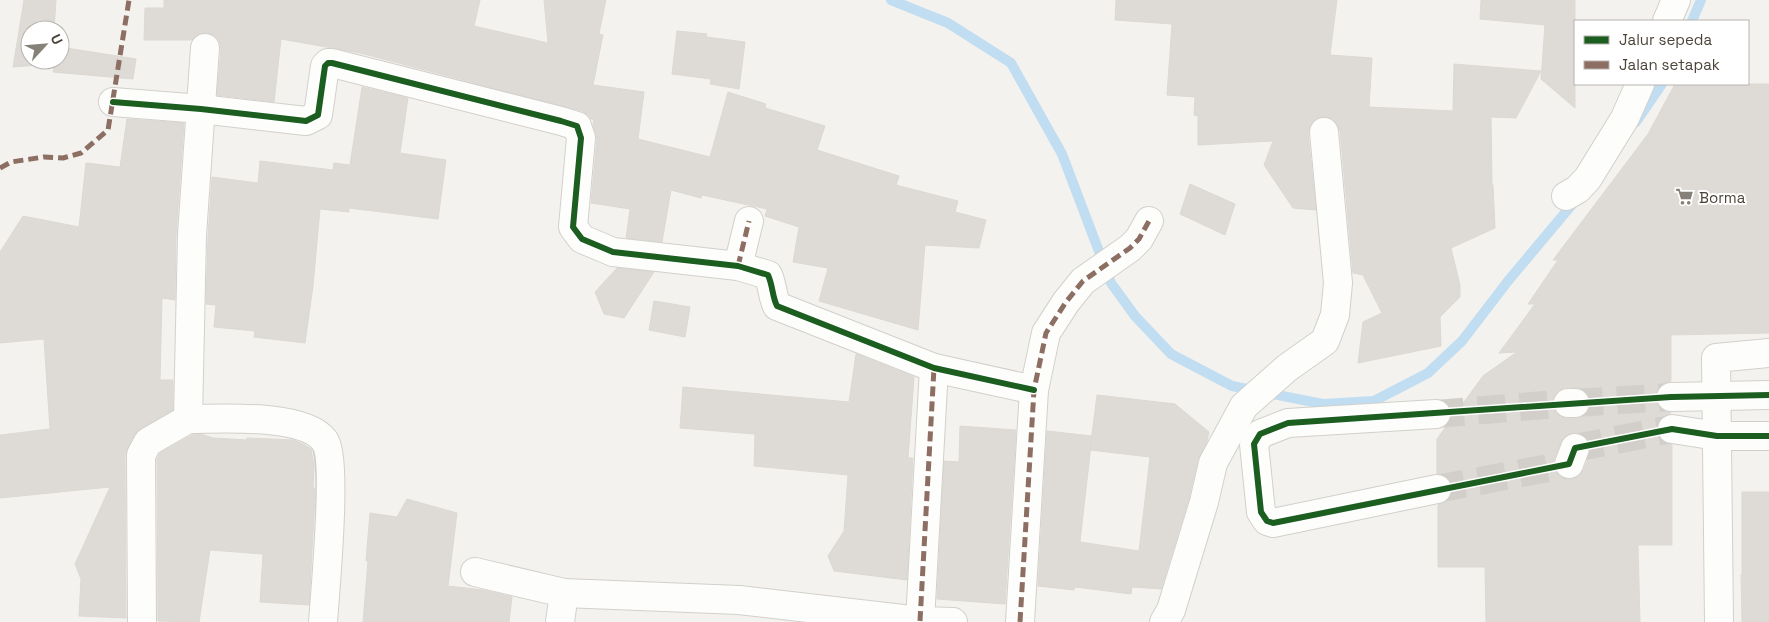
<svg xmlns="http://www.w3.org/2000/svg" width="1769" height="622" font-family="'Space Grotesk',sans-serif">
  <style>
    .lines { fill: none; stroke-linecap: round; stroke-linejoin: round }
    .stream { stroke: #c0ddf1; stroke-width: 10 }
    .building { fill: #dedbd6; stroke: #dcd9d4; fill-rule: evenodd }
    .minor-tunnel { stroke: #d2cfca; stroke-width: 28; stroke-dasharray: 28 14; stroke-linecap: butt }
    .minor-casing { stroke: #d2d0cb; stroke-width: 30 }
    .minor { stroke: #fdfdfc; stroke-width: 28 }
    .quiet { stroke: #8d6e63; stroke-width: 5; stroke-dasharray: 10 5; stroke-linecap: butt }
    .cycleway-casing { stroke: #fff; stroke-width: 9 }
    .cycleway { stroke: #1b5e20; stroke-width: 6 }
    .labels { text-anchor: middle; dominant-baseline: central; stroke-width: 4; stroke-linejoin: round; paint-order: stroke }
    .poi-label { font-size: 15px; fill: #4b4439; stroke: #fff; text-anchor: start }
  </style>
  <rect width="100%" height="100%" fill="#f4f2ee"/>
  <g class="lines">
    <!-- stream -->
    <g class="stream">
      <polyline points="891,0 948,23 1011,63 1062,154 1111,283 1135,316 1171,354 1232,386 1323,404 1374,401 1428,373 1462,341 1508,281 1575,201"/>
      <polyline points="1692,21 1701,0"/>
      <polyline points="1636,122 1662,84"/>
    </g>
  </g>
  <!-- building -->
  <g class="building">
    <polygon points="24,0 56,0 54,30 30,30 30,60 52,60 52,64 13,67"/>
    <polygon points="164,0 480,0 474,26 548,43 544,0 606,0 599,34 603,35 593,85 644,92 638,139 710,157 728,92 766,104 765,108 825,126 817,150 899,176 896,185 958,201 955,212 986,220 979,248 925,245 918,330 819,301 828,268 793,262 799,227 765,216 767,209 702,195 701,198 671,190 662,242 626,238 630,209 591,203 597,139 593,124 594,120 591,119 588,115 582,111 360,53 281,39 274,102 217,95 221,49 219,41 214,35 207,33 199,34 192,40 144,40 145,8 164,8"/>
    <polygon points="1116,0 1337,0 1330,55 1372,58 1369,107 1453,111 1454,64 1541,71 1516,118 1491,117 1492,185 1493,185 1495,228 1451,248 1460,285 1460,297 1440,317 1441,346 1358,363 1363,322 1382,313 1363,275 1353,273 1340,131 1336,123 1330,118 1322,117 1315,120 1310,125 1308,133 1316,210 1293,208 1264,165 1273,141 1198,145 1198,116 1194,115 1195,97 1167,95 1172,24 1115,20"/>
    <polygon points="1481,0 1575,0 1575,108 1541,79 1545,25 1480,19"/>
    <polygon points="677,31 707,34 706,37 745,42 739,89 710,84 711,79 672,74"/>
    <polygon points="60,47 136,59 133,79 53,72 55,60 60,60"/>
    <path d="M1675,84h94v249l-98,2v46l-8,3 -5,5 -3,8 3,8 6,6 7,2 -11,6 -3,8 1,8 4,6 10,4v100h-34l2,77h-154l-1,-55h-47v-62l10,-5 4,-6v-8l-4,-8 -6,-4h-5v-35l46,-63 34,-24 -18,1 36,-49h-7l30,-44h-5l95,-126zM1568,387l14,2 7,7 2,7 -2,7 -7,7 -14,2 -8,-3 -6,-6 -2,-7 3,-8 6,-6zM1573,433h7l7,5 3,7v8l-6,16 -5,7 -7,3h-8l-7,-5 -3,-7v-8l7,-17 4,-6z"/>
    <polygon points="362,87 408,98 400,153 446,160 438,219 349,208 349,212 320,209 313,286 305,343 254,337 255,331 214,327 216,305 206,304 208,236 212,177 258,183 260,161 333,170 334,163 350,165"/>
    <polygon points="127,119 184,123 176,235 175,300 162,298 160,380 173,380 173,410 140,429 134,435 125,455 126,618 79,616 81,579 75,564 110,487 0,498 0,435 50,429 44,339 0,343 0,252 23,216 79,227 86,163 120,167"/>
    <polygon points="1190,184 1235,204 1225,235 1180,214"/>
    <polygon points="617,268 654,272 624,318 604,314 595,292"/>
    <polygon points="654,301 690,307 685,337 649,330"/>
    <polygon points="856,354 914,377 908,458 913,458 907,580 834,571 828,556 844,531 848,475 754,466 755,434 680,428 683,387 849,402"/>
    <polygon points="1097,395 1175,404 1209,432 1207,441 1198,459 1189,498 1161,589 1132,587 1131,594 1075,587 1074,590 1038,586 1047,431 1092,436 1080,542 1139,551 1150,457 1090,450"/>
    <polygon points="960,426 1016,430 1005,604 937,599 944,461 959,462"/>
    <polygon points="201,434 213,438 247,440 247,438 294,440 305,445 311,449 314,466 313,488 315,488 315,497 309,605 260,602 263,554 210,550 199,622 158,621 157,459 160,453 192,435"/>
    <polygon points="1742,492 1769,492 1769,622 1742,622 1741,575 1742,575"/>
    <polygon points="407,499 457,513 448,586 483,590 512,597 509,622 363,622 368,561 366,561 370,513 397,517"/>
  </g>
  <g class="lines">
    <!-- minor-tunnel -->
    <g class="minor-tunnel">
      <polyline points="1575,403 1671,397"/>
      <polyline points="1436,414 1568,403"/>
      <polyline points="1575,448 1672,429"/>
      <polyline points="1437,489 1569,464"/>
    </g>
    <defs>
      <g id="minor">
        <polyline points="1667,21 1676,0"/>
        <path d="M205,48l-13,187 -4,184c32,0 115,-6 136,21 14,17 1,153 -1,182"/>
        <path d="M113,102l88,7 105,12 12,-6 7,-49 3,-3h4l229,58 16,5 4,12 -8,89 9,12 31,13 125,14 30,9c5,11 4,21 9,31l157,62 100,22"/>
        <polyline points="1566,196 1578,189 1588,178 1625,118 1640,84"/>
        <polyline points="738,266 749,221"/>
        <polyline points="1671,397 1769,395"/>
        <polyline points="1568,403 1575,403"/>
        <polyline points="1436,414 1288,423 1260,434 1254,444 1261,512 1267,521 1273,523 1437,489"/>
        <polyline points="1672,429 1717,436 1769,436"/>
        <polyline points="1569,464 1575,448"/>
        <polyline points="475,572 564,593 739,600 920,621 953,622"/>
        <polyline points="920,621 934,368"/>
        <polyline points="142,622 141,455 148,442 188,419"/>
        <polyline points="560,622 564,593"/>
        <polyline points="1020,622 1034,390 1046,333 1066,302 1083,281 1130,248 1139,239 1149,221"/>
        <polyline points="1164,622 1171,610 1204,502 1213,463 1244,406 1287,368 1325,341 1335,315 1338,283 1324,132"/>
        <polyline points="1719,622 1716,358 1769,353"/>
      </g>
    </defs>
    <!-- minor casing -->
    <use href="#minor" class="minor-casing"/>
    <!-- minor -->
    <use href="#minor" class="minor"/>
    <!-- quiet -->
    <g class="quiet">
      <polyline points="0,168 11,162 44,157 63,158 81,153 108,130 129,0"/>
      <polyline points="738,266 749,221"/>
      <polyline points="920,621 934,368"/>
      <polyline points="1020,622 1034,390 1046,333 1066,302 1083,281 1130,248 1139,239 1149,221"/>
    </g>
    <defs>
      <g id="cycleway">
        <path d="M113,102l88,7 105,12 12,-6 7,-49 3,-3h4l229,58 16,5 4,12 -8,89 9,12 31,13 125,14 30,9c5,11 4,21 9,31l157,62 100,22"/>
        <polyline points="1769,395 1671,397 1288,423 1260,434 1254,444 1261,512 1267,521 1273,523 1569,464 1575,448 1672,429 1717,436 1769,436"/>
      </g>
    </defs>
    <!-- cycleway casing -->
    <use href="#cycleway" class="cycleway-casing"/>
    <!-- cycleway -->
    <use href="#cycleway" class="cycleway"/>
  </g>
  <!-- icons -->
  <defs>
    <symbol id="supermarket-bare" viewBox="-9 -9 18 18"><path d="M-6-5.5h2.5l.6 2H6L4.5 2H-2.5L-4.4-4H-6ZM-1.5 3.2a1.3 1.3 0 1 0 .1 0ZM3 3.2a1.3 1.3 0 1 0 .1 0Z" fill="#868178" stroke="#fff" stroke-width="2.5" paint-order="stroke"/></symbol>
  </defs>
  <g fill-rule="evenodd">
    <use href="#supermarket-bare" x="1672" y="184" width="25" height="25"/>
  </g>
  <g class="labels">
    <!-- poi labels -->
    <g class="poi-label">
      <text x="1699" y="197">Borma</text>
    </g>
  </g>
  <!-- legend -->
  <rect x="1574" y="20" width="175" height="65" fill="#ffffff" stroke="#b7b4b0"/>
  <rect x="1584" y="36" width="25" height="8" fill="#1b5e20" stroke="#b7b4b0"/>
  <text x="1619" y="45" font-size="15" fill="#4b4439">Jalur sepeda</text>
  <rect x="1584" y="61" width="25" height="8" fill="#8d6e63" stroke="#b7b4b0"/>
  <text x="1619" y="70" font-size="15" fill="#4b4439">Jalan setapak</text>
  <!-- north arrow -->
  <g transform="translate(45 45) rotate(64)"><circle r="24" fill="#ffffff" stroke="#b7b4b0"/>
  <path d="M0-4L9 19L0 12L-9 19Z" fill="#868178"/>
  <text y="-8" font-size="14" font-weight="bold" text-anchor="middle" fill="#4b4439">U</text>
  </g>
</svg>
